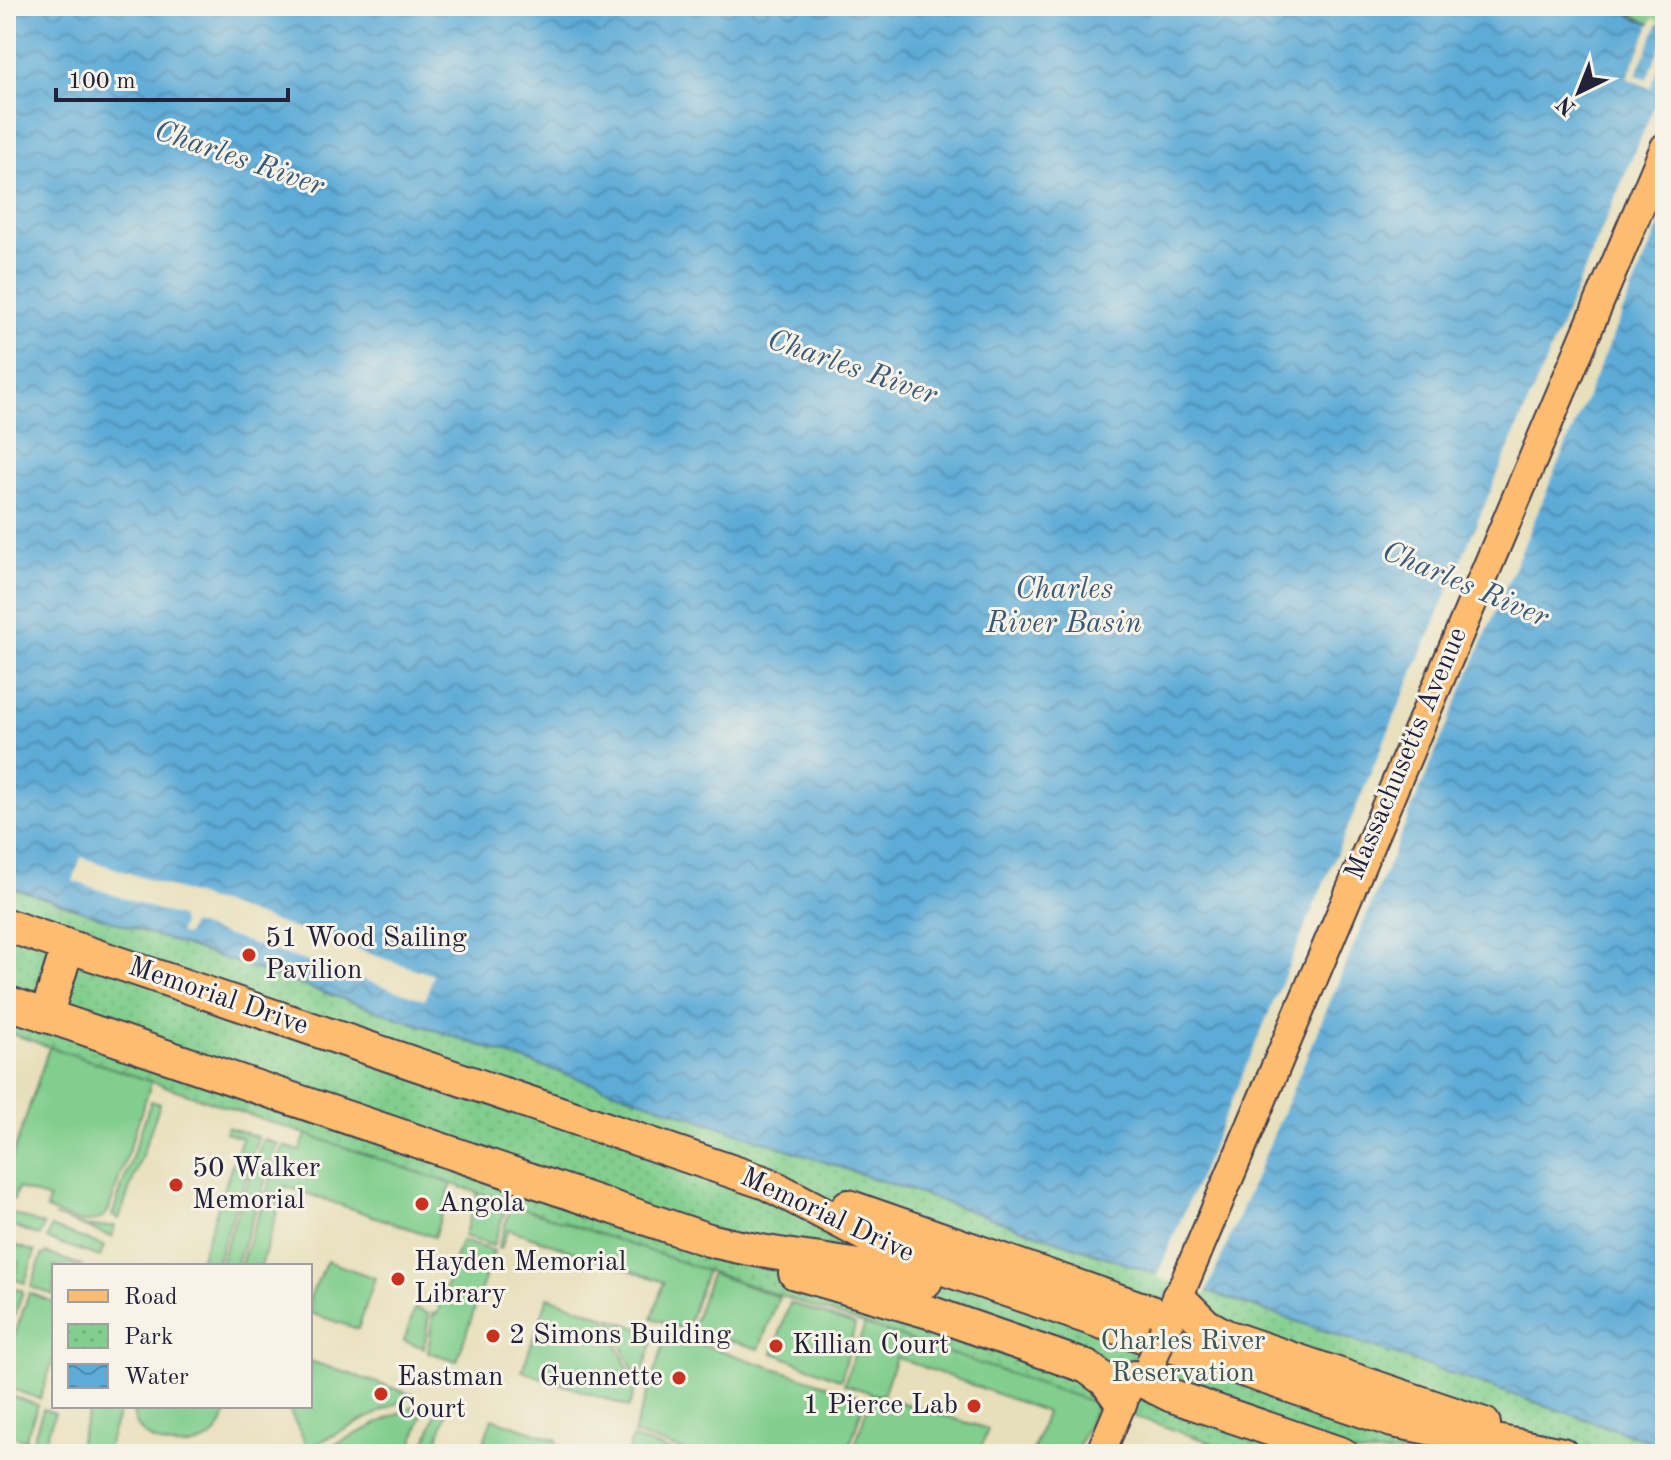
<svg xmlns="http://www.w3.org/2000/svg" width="1671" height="1460" font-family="'Old Standard TT',serif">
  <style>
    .green { fill: #81ce8d; stroke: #527864; stroke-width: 2 }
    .park { fill: url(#park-dots); stroke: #527864; stroke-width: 2 }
    .water { fill: url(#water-waves); stroke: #406689; stroke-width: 2 }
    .pier { fill: #e7dfba }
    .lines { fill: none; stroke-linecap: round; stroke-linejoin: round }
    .major-casing { stroke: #403e4e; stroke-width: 32 }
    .highway-casing { stroke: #403e4e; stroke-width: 36 }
    .major { stroke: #fdbc6f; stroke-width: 28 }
    .highway { stroke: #fdbc6f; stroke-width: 32 }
    .major-bridge-casing { stroke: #403e4e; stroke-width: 32; stroke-linecap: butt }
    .major-bridge { stroke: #fdbc6f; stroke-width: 28 }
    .poi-dot { fill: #c8321e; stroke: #f7f3e8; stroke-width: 3 }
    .labels { text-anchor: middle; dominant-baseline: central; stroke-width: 6; stroke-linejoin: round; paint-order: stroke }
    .street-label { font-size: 28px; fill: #22223b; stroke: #f7f3e8 }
    .poi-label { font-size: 28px; fill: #22223b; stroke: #f7f3e8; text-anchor: start }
    .park-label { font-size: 28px; fill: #3e5654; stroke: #f7f3e8 }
    .water-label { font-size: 30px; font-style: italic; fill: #3a5979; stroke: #f7f3e8 }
  </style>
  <defs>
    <pattern id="park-dots" width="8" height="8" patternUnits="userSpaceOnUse" patternTransform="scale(2)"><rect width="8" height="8" fill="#81ce8d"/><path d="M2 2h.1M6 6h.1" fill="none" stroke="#6fb17b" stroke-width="1.8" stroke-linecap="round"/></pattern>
    <pattern id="water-waves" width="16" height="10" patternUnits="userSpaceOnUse" patternTransform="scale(2)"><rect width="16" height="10" fill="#5dabd7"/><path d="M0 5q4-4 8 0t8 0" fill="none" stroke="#4c8bb0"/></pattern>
  </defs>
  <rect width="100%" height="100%" fill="#f7f3e8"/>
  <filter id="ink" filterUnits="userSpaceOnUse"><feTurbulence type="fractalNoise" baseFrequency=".0125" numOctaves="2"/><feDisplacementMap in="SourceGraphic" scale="16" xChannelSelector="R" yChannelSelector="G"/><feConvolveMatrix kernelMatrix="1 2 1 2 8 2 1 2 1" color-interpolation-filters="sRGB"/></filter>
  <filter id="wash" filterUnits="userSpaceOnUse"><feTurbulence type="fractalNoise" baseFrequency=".006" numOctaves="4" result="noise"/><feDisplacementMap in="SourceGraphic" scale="32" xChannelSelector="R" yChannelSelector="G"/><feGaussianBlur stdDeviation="1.8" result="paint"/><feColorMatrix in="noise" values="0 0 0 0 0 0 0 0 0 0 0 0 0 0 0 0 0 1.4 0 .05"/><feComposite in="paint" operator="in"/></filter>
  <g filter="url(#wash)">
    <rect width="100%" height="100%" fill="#e7dfba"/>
    <!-- green -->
    <g class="green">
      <path d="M50,1045l102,35 -44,132c-16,21 -43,4 -62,-3l3,-10 -31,-11 -4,11 -8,3v-26z"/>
      <polygon points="151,1101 160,1104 119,1219 112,1216"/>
      <polygon points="227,1127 258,1137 251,1158 237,1153 242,1138 225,1132"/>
      <polygon points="306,1134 452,1183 434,1237 285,1186 261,1266 240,1266 283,1146 300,1151"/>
      <polygon points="263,1139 278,1144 236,1266 219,1266"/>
      <polygon points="234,1159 250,1165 215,1266 198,1266"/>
      <polygon points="478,1192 508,1202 493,1246 464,1236"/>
      <polygon points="512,1202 707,1269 686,1330 652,1318 664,1282 508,1229 501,1249 498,1248"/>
      <polygon points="6,1211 44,1225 40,1236 6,1224"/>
      <polygon points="54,1216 87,1227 115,1226 112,1237"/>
      <polygon points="51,1227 104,1246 100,1257 47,1239"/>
      <polygon points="461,1241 494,1251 457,1361 428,1352 433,1313 437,1314"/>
      <polygon points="6,1242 35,1252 25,1283 13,1279 19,1262 6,1257"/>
      <polygon points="46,1253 83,1266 54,1266 54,1295 31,1287 42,1255"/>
      <polygon points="327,1261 375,1278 358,1329 310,1313 310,1297"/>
      <polygon points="711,1273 779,1297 759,1349 692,1329"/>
      <polygon points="11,1287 23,1291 15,1315 6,1312"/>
      <polygon points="29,1293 54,1302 54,1357 40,1399 6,1387 6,1361"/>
      <polygon points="548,1297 605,1317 636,1387 629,1407 522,1371"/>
      <polygon points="790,1303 855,1325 841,1380 773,1353"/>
      <polygon points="415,1308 429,1314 424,1348 404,1341"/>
      <polygon points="610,1318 655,1334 639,1384"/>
      <polygon points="865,1324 1093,1401 1096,1406 1075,1454 1032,1454 1046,1412 896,1357 883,1395 873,1394 988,1429 979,1454 852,1454 872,1393 844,1384"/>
      <polygon points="672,1335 857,1395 863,1405 847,1454 694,1454 633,1434 666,1338 671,1340"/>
      <polygon points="310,1361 414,1395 308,1448 287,1406 310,1406"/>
      <polygon points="6,1394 38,1405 25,1440 6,1433"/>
      <polygon points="419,1403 424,1410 409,1454 318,1453"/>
      <polygon points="91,1406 121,1406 105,1454 75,1454"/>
      <path d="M133,1406h92c5,54 -94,54 -92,0z"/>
      <polygon points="43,1409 55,1413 43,1447 32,1443"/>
      <polygon points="437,1409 447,1412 433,1454 422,1454"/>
      <polygon points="492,1418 557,1440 553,1454 480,1454"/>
      <polygon points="632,1438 680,1454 627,1454"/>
      <polygon points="1207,1442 1243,1454 1203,1454"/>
    </g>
    <!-- park -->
    <g class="park">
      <polygon points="1617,6 1665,6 1665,35 1661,30"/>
      <polygon points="6,885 1665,1446 1665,1454 1245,1454 6,1032"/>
    </g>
    <!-- water -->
    <polygon class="water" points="6,6 1617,6 1636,19 1660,26 1665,35 1665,1446 6,885"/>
    <!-- pier -->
    <g class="pier">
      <polygon points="1653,18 1659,21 1636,75 1647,79 1665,35 1665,53 1650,88 1627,78"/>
      <polygon points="1665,81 1665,212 1207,1291 1205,1295 1175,1284 1157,1276"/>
      <polygon points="81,857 433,975 425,1000 191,924 186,936 179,933 182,923 179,917 73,881"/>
    </g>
  </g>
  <g filter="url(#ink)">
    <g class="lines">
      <defs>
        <g id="major">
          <polyline points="1170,1317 1665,147"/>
          <polyline points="1100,1454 1131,1381"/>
        </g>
        <g id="highway">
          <polyline points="6,925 766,1183 892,1249 944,1269 1393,1421 1562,1454"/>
          <path d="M6,1002l703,238c72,19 146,20 217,41"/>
          <polyline points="46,1016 64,959 63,944"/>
          <polyline points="848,1206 1169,1318"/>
          <polyline points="795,1273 932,1313 1087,1367 1106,1381 1121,1402"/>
          <polyline points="1178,1297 1206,1325 1226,1336 1484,1424"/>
          <polyline points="1134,1377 1170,1395 1342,1454"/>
        </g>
      </defs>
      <!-- major casing -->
      <use href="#major" class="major-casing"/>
      <!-- highway casing -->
      <use href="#highway" class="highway-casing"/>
      <!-- major -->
      <use href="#major" class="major"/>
      <!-- highway -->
      <use href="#highway" class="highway"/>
      <defs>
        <polyline id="major-bridge" points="1151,1363 1164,1330"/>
      </defs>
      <!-- major-bridge casing -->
      <use href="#major-bridge" class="major-bridge-casing"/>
      <!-- major-bridge -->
      <use href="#major-bridge" class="major-bridge"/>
    </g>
  </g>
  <!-- markers -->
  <g class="poi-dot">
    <circle cx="249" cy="955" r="8"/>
    <circle cx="176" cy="1185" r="8"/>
    <circle cx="422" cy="1204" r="8"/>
    <circle cx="398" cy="1279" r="8"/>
    <circle cx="493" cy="1336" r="8"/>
    <circle cx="776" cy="1346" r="8"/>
    <circle cx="679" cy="1378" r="8"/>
    <circle cx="381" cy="1394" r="8"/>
    <circle cx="974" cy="1406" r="8"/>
  </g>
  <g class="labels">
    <!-- street labels -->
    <g class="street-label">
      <text transform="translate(1407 754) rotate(-67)">Massachusetts Avenue</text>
      <text transform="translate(218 997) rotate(19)">Memorial Drive</text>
      <text transform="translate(827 1216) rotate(25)">Memorial Drive</text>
    </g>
    <!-- poi labels -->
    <g class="poi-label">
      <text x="265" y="939">51 Wood Sailing<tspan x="265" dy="32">Pavilion</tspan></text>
      <text x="192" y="1169">50 Walker<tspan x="192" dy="32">Memorial</tspan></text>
      <text x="438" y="1204">Angola</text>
      <text x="414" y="1263">Hayden Memorial<tspan x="414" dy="32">Library</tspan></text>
      <text x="509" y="1336">2 Simons Building</text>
      <text x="792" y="1346">Killian Court</text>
      <text x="397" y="1378">Eastman<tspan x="397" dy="32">Court</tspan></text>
      <text x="663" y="1378" text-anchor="end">Guennette</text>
      <text x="958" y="1406" text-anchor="end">1 Pierce Lab</text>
    </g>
    <!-- park labels -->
    <g class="park-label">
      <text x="1183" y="1342">Charles River<tspan x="1183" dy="32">Reservation</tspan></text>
    </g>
    <!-- water labels -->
    <g class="water-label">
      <text transform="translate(239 159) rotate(19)">Charles River</text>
      <text transform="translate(852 368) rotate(19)">Charles River</text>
      <text transform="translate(1465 585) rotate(23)">Charles River</text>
      <text x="1064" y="590">Charles<tspan x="1064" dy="34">River Basin</tspan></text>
    </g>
  </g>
  <!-- margin -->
  <rect width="1671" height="1460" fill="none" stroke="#f7f3e8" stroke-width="32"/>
  <!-- legend -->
  <rect x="52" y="1264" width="260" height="144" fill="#f7f3e8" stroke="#a29fa3" stroke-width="2"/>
  <rect x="68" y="1290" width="40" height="12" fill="#fdbc6f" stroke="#a29fa3" stroke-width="2"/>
  <text x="124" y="1304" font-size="24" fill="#22223b">Road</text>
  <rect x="68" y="1324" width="40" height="24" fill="url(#park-dots)" stroke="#a29fa3" stroke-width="2"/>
  <text x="124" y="1344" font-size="24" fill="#22223b">Park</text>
  <rect x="68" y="1364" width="40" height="24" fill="url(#water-waves)" stroke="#a29fa3" stroke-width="2"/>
  <text x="124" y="1384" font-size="24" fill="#22223b">Water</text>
  <!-- north arrow -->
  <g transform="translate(1579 92) rotate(223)" stroke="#f7f3e8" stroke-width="6" paint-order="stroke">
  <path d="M0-6L14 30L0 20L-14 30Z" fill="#22223b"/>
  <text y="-12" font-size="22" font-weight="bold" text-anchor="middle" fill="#22223b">N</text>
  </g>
  <!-- scale -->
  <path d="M56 88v12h232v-12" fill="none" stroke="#22223b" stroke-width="4"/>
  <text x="68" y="88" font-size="24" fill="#22223b" stroke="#f7f3e8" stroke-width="6" paint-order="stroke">100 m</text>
</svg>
